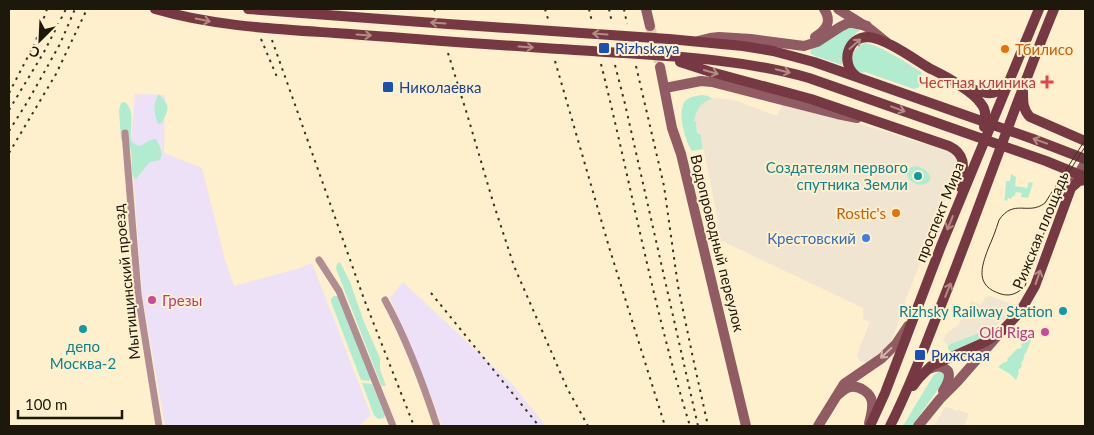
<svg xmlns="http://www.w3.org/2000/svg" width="1094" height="435" font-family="Lato,sans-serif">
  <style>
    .commercial { fill: #f0e5d0 }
    .industrial { fill: #ece1f6 }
    .green { fill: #b2ecd0 }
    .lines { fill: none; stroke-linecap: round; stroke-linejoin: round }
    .secondary-tunnel { stroke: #dccfb0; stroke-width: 10; stroke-dasharray: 10 5; stroke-linecap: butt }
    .street { stroke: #b18c90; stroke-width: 7 }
    .secondary { stroke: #905b62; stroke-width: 10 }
    .primary { stroke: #763943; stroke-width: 10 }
    .tram { stroke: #393224; stroke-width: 1 }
    .rail { stroke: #393224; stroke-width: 2; stroke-dasharray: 2.5 5; stroke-linecap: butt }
    .oneway { stroke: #b38b81 }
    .oneway2 { stroke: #d2b4a2 }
    .transit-dot { fill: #1a4fb4; stroke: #feefcd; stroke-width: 2 }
    .food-dot { fill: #e8710a; stroke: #feefcd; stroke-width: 2 }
    .health-dot { fill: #e0444e; stroke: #feefcd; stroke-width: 2 }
    .culture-dot { fill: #0f9aa8; stroke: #feefcd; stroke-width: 2 }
    .shop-dot { fill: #3f7fe0; stroke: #feefcd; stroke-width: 2 }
    .hotel-dot { fill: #d1479c; stroke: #feefcd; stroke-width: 2 }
    .labels { text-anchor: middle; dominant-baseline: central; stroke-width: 4; stroke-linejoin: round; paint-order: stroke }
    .transit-label { font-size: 15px; fill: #164399; stroke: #feefcd; text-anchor: start }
    .food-label { font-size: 15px; fill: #c56008; stroke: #feefcd; text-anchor: start }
    .health-label { font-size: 15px; fill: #be3a42; stroke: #feefcd; text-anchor: end }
    .culture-label { font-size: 15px; fill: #0d838f; stroke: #feefcd; text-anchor: end }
    .street-label { font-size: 15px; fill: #1d180c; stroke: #feefcd }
    .shop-label { font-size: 15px; fill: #366cbe; stroke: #feefcd; text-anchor: end }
    .hotel-label { font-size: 15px; fill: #b23c85; stroke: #feefcd; text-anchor: start }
  </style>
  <rect width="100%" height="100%" fill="#feefcd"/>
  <!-- commercial -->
  <g class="commercial">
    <polygon points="714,98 734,100 777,116 782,105 836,119 864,125 926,145 928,143 949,151 957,158 958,166 957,171 907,296 899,321 891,341 885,351 866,363 860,361 857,356 859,349 870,322 863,319 863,308 724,242 709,244 705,225 718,222 701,135 697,134 696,122 694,121 696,114 702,103 709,99"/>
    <polygon points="990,296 1011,304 1016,304 1020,302 1010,313 986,336 951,351 949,350 948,346 943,340 947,333 959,324 965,310 967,311 971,301 981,305 985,298"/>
    <polygon points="948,407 956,411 959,410 969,414 964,426 933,426 941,415 944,408"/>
  </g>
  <!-- industrial -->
  <g class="industrial">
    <polygon points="135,94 165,95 164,153 202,168 224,256 234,286 297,269 312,263 371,415 359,426 165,426 142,295 131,144"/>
    <polygon points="403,282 513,385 546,426 442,426 433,401 390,298"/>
  </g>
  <!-- green -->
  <g class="green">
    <path d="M849,26l9,3 1,2c-15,11 -14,18 -17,34l-27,-9 -5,-3 1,-4z"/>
    <path d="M865,43c12,1 45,21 56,29l1,4 -3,11 -5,2 -49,-17 -4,1c-15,-8 -10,-25 4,-30z"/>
    <path d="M159,94c12,13 10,14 3,29l-4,1c-4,-11 -6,-20 1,-30z"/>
    <path d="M702,95l6,1 4,3c-12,3 -15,11 -18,22l2,1 1,11 4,2 2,14 -11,2c-7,-10 -16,-41 -6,-51 5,-4 11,-4 16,-5z"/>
    <path d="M125,102c12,12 3,25 7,40l7,4c8,-2 6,-6 17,-7 3,7 8,13 4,21l-10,2 -14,17 -3,-2c-3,-11 1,-24 -5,-35l-7,-2 -2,-30 2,-7z"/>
    <path d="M916,166c8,2 15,6 14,15 -9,8 -23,2 -24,-10l2,-3z"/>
    <polygon points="1011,174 1016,177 1015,186 1027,188 1029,182 1033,183 1028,198 1021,197 1022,193 1016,192 1014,197 1012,196 1011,199 1008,198 1007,201 1004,200 1005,196 1006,181 1010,181"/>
    <polygon points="340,262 350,282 364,322 380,358 380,369 386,386 382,386 380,382 337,271 336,268 337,264"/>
    <polygon points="334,296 338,296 371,378 369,381 361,380 331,302 331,299"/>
    <polygon points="984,331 986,336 952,351 950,351 948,349 948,346 951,344"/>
    <polygon points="1028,339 1031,340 1026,353 1025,353 1023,361 1022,361 1021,364 1022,365 1020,369 1019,368 1018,372 1019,373 1016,380 1010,374 998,367 1004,362 1005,363 1008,360 1007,359 1018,348 1019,349 1022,347 1021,345"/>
    <polygon points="939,371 944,373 944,381 912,426 903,426 933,376"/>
    <polygon points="362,383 372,384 385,415 384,418 378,419 374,415"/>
  </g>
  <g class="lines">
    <!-- secondary-tunnel -->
    <polyline class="secondary-tunnel" points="650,26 659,62"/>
    <!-- street -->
    <g class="street">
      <polyline points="125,133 138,294 159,426"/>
      <polyline points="319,260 339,291 393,426"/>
      <path d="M385,300c22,40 38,83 52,126"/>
    </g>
    <!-- secondary -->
    <g class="secondary">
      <polyline points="646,9 650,26"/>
      <polyline points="838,9 870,29 886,42"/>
      <path d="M815,37c12,-7 17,-16 9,-28"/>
      <polyline points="698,41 710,38 719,37 751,39 804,46 817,42 840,27 848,23 853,23 867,26"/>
      <polyline points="660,67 672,128 681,154 746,426"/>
      <polyline points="665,88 701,81 712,82 837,114 857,118"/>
      <polyline points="1075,180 1085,163"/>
      <path d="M929,369c7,-3 13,-4 19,2 3,7 -1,14 -5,20"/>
      <path d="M839,394c4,-3 6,-6 11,-7 9,-2 21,6 22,15 1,7 -1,14 -3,21"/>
      <polyline points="818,426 844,384 882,358 896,344 908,326"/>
      <polyline points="918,426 940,399 958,381 999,334"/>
    </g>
    <!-- primary -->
    <g class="primary">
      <path d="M155,9c58,17 120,20 180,24 85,6 171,13 257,18 72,5 147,7 217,27l237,83 39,16"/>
      <polyline points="248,9 448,24 669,39 743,46 773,51 814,62 1033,139 1085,159"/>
      <path d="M680,62l31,10 100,27 138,47c19,9 14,24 12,42"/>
      <path d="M856,76c-16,-13 -9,-39 12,-39 17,1 46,22 61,31 10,5 21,10 30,17 8,5 18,12 23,20 5,6 3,15 2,22"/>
      <path d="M967,87c16,6 25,11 39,-1"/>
      <path d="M1023,92c0,10 0,18 7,25l55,24"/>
      <polyline points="913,386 919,378 931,366 985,342 1003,330 1020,312 1035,286 1071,188 1079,181 1085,180"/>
      <polyline points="870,426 885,393 941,246 1039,9"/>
      <path d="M890,426c18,-35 32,-72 46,-108 41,-102 76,-207 118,-309"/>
    </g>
    <!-- tram -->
    <path class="tram" d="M1085,140l-40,63c-17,13 -31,-5 -46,17 -3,10 -7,20 -11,29 -7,19 -13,37 13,45 10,3 17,-1 24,-8l35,-98 5,-10 20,-31"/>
    <!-- rail -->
    <g class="rail">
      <polyline points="434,9 435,11"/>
      <polyline points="545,9 548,19"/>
      <polyline points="589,9 592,22"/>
      <polyline points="609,9 612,23"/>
      <polyline points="624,9 627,24"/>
      <polyline points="261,39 277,77"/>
      <polyline points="272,40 364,299 414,426"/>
      <polyline points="448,53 467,114 493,202 514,266 567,388 588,426"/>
      <polyline points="555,61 609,247 665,426"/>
      <path d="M601,64c30,120 52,243 89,362"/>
      <polyline points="615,65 625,104 698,426"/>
      <polyline points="636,66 664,186 678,286 693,358 708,426"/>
      <polyline points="9,93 35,43 47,9"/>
      <polyline points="9,110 44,52 66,9"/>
      <polyline points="9,131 28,101 60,44 75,9"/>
      <polyline points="9,153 56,74 87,9"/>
      <polyline points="431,293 539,426"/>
    </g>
  </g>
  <!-- one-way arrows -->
  <defs><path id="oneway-shaft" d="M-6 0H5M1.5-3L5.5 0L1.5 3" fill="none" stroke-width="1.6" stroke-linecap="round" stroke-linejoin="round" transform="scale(1.25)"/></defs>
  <g class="oneway">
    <use href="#oneway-shaft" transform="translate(203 20) rotate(11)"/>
    <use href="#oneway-shaft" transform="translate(438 23) rotate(-176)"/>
    <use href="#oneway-shaft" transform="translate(600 34) rotate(-176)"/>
    <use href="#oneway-shaft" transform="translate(364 35) rotate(4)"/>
    <use href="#oneway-shaft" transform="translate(855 44) rotate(-42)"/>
    <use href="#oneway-shaft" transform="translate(526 47) rotate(4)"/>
    <use href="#oneway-shaft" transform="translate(783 71) rotate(13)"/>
    <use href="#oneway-shaft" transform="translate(711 72) rotate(16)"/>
    <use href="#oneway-shaft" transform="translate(898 109) rotate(20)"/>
    <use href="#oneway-shaft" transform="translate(1040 141) rotate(-160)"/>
    <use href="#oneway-shaft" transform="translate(950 223) rotate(112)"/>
    <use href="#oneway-shaft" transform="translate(1038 277) rotate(-71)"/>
    <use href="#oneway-shaft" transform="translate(948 290) rotate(-68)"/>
  </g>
  <use class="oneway2" href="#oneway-shaft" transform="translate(886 353) rotate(137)"/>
  <!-- markers -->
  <g class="transit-dot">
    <rect x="598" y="42" width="12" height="12" rx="2.5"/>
    <rect x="382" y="81" width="12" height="12" rx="2.5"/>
    <rect x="914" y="349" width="12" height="12" rx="2.5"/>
  </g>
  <g class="food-dot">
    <circle cx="1005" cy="49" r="5"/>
    <circle cx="896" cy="213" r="5"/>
  </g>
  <path class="health-dot" d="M1044.5 74.5h5v5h5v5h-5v5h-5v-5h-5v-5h5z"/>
  <g class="culture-dot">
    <circle cx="918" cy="176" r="5"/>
    <circle cx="1063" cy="311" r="5"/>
    <circle cx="83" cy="329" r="5"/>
  </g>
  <circle class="shop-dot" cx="866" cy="238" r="5"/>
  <g class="hotel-dot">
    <circle cx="152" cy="300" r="5"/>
    <circle cx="1045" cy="332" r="5"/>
  </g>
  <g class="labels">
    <!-- transit labels -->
    <g class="transit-label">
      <text x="615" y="48">Rizhskaya</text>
      <text x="399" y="87">Николаевка</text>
      <text x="931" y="355">Рижская</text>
    </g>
    <!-- food labels -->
    <g class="food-label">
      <text x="1015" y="49">Тбилисо</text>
      <text x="886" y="213" text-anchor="end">Rostic's</text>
    </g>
    <!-- health labels -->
    <g class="health-label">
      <text x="1036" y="82">Честная клиника</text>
    </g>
    <!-- culture labels -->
    <g class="culture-label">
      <text x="908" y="167">Создателям первого<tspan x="908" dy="17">спутника Земли</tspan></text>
      <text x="1053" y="311">Rizhsky Railway Station</text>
      <text x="83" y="346" text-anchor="middle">депо<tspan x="83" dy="17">Москва-2</tspan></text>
    </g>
    <!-- street labels -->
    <g class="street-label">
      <text transform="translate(939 212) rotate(-68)">проспект Мира</text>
      <text transform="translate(1040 230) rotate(-68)">Рижская площадь</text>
      <text transform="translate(718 243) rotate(76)">Водопроводный переулок</text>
      <text transform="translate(126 282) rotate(-96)">Мытищинский проезд</text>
    </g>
    <!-- shop labels -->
    <g class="shop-label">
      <text x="856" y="238">Крестовский</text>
    </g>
    <!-- hotel labels -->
    <g class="hotel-label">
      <text x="162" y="300">Грезы</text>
      <text x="1035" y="332" text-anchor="end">Old Riga</text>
    </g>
  </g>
  <!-- border -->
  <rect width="1094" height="435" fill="none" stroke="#1d180c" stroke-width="20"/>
  <!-- north arrow -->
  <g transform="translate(40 40) rotate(204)" stroke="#feefcd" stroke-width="4" paint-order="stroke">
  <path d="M0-4L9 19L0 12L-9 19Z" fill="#1d180c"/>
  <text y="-8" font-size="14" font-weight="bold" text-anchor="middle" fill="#1d180c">С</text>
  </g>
  <!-- scale -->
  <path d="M18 410v8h104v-8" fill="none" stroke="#1d180c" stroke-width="2.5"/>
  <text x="25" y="410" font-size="15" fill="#1d180c" stroke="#feefcd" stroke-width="4" paint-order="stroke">100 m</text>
</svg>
